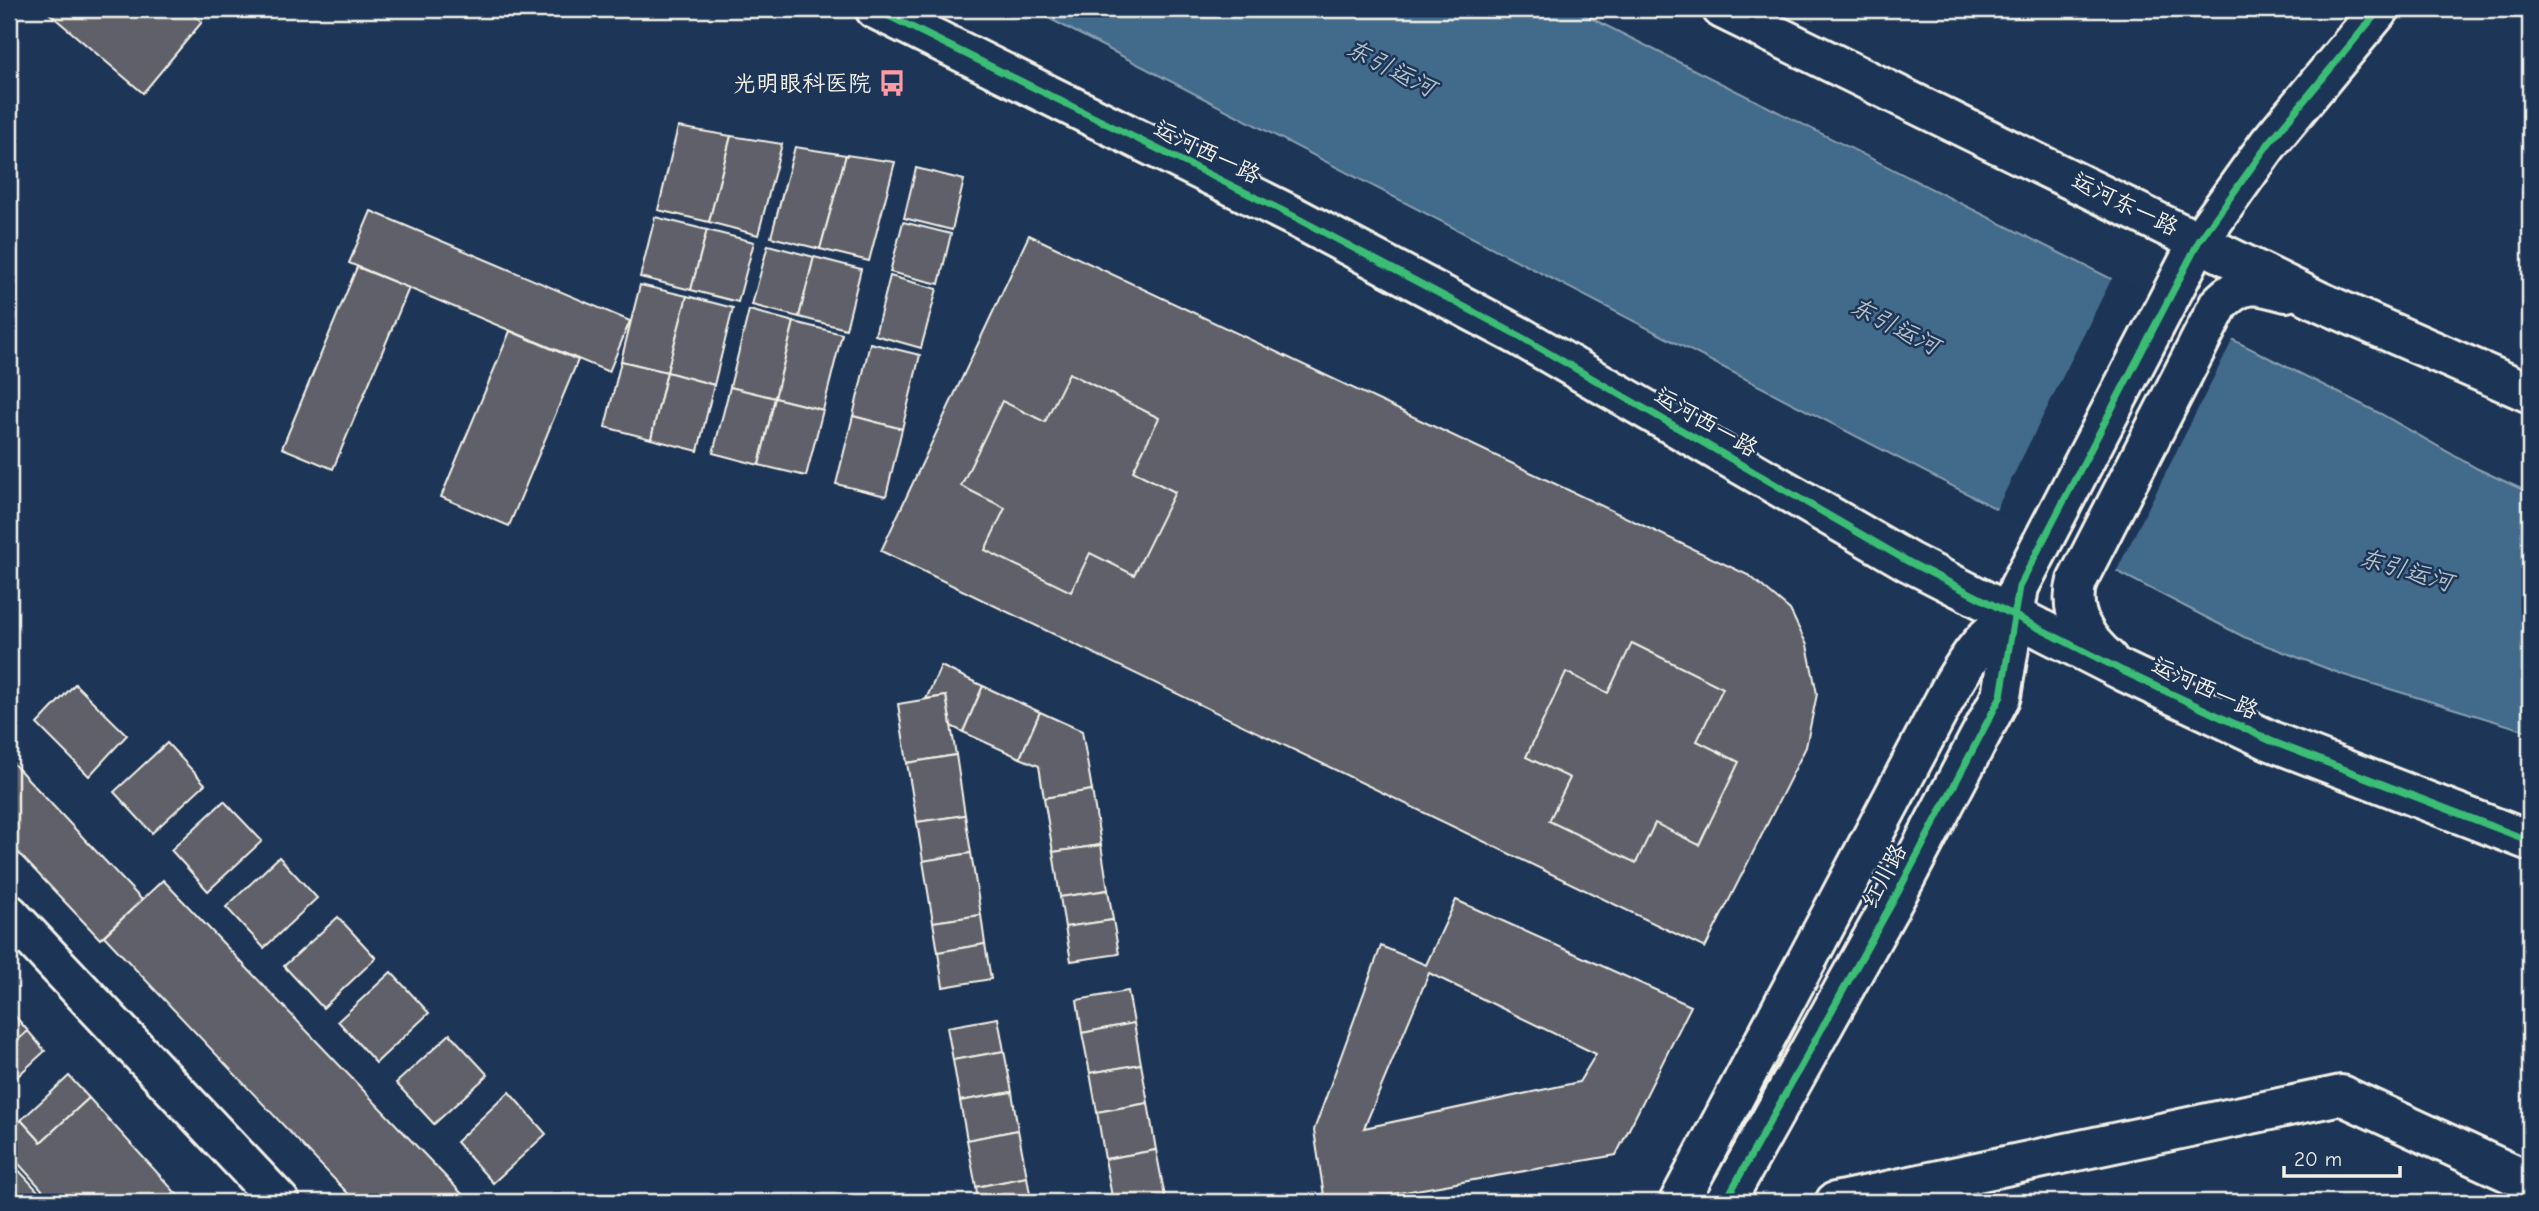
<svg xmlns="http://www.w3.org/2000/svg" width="2539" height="1211" font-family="'Comic Neue','LXGW WenKai TC',sans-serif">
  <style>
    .water { fill: #436a8b; stroke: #8aa0b0; stroke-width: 2 }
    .pier { fill: #1d3557 }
    .building { fill: #5e6169; stroke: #f4f1e8; stroke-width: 2; fill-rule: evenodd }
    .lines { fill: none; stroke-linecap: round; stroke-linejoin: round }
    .minor-casing { stroke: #f4f1e8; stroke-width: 44 }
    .minor { stroke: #1d3557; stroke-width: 38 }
    .cycleway-casing { stroke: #1d3557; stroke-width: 11 }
    .cycleway { stroke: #3abd76; stroke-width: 7 }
    .labels { text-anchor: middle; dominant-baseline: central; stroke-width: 5; stroke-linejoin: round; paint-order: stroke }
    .poi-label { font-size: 23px; fill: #f4f1e8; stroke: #1d3557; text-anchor: end }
    .street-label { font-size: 23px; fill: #f4f1e8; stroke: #1d3557 }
    .water-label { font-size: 24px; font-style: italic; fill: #b6c2c7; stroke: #1d3557 }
  </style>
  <rect width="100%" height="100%" fill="#1d3557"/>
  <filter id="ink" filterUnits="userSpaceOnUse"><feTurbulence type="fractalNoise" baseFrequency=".0143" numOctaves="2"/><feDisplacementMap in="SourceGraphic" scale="14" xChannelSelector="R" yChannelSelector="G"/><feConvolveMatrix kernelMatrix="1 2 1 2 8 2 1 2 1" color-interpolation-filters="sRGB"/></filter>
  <g filter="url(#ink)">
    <!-- water -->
    <polygon class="water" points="1031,9 1573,9 2381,414 2478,469 2530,493 2530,732 2344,675 2244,637"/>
    <!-- pier -->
    <polygon class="pier" points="2113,276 2234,337 2115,574 1995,512"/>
    <!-- building -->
    <g class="building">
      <polygon points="44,9 187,9 202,22 143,93"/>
      <polygon points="678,127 731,136 709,222 658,210"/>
      <polygon points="731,136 782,144 758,235 709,222"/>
      <polygon points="795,147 846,155 820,249 771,237"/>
      <polygon points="846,155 895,162 869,261 820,249"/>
      <polygon points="916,168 964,180 952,230 904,218"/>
      <polygon points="371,211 630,321 609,372 349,263"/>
      <polygon points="655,217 707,230 691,290 640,277"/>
      <polygon points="903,222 951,234 939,284 890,272"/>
      <polygon points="707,230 754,242 738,302 691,290"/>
      <polygon points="1029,235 1750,576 1790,610 1807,645 1817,694 1806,747 1705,948 881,551"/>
      <polygon points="768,245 814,257 799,317 752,305"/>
      <polygon points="814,257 861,269 846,329 799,317"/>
      <polygon points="357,267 409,288 333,469 282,448"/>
      <polygon points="890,276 937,289 921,348 875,335"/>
      <polygon points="640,285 687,296 667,372 621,361"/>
      <polygon points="687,296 733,308 714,385 667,372"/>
      <polygon points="749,310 794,322 775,398 730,387"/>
      <polygon points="794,322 842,334 823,410 775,398"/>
      <polygon points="510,331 578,360 509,526 441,497"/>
      <polygon points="870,343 920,355 902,429 853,416"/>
      <polygon points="621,361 667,372 651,439 605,427"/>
      <polygon points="667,372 714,385 698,451 651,439"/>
      <polygon points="1069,373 1159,418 1133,471 1175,492 1134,575 1090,553 1071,592 985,550 1005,508 961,486 1002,401 1045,422"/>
      <polygon points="730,387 775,398 759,465 713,453"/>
      <polygon points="775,398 823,410 806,476 759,465"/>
      <polygon points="853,416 902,429 886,496 836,484"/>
      <polygon points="1632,643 1723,688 1697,741 1739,762 1699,845 1655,823 1636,863 1549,821 1570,778 1526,757 1566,672 1608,693"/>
      <polygon points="941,666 983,686 963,732 951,726 946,696 926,699"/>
      <polygon points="75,684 127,735 89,776 37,724"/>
      <polygon points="983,686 1040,712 1020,758 963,732"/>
      <polygon points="946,696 956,755 907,763 898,704"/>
      <polygon points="1040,712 1082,731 1092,790 1044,798 1039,766 1020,758"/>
      <polygon points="167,743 205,784 152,833 114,792"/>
      <polygon points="956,755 965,815 917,822 907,763"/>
      <polygon points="9,759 142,900 100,939 9,843"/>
      <polygon points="1092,790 1101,845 1053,852 1044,798"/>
      <polygon points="224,801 262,841 208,891 171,850"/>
      <polygon points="965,815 971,853 923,861 917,822"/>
      <polygon points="1101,845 1108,890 1060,897 1053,852"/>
      <polygon points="971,853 981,915 933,922 923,861"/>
      <polygon points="279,857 317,898 264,948 226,907"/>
      <polygon points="163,880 465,1197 459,1202 356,1202 104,936"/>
      <polygon points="1108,890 1113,920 1065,927 1060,897"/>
      <path d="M1456,900l235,106 -75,149 -268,47h-23l-11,-72 67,-184 45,19zM1429,973l167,81 -17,28 -215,46z"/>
      <polygon points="981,915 985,944 938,952 933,922"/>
      <polygon points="338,917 376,958 323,1008 284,966"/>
      <polygon points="1113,920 1119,954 1071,961 1065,927"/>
      <polygon points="985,944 991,979 943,987 938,952"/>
      <polygon points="391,972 429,1013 376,1063 338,1021"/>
      <polygon points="1128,991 1134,1023 1082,1033 1077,1000"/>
      <polygon points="9,1009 28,1031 9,1048"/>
      <polygon points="998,1018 1004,1051 953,1060 947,1027"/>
      <polygon points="1134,1023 1141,1064 1090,1073 1082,1033"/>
      <polygon points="28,1031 45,1051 9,1084 9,1048"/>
      <polygon points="450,1034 488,1075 434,1124 396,1083"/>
      <polygon points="1004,1051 1012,1092 960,1101 953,1060"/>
      <polygon points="1141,1064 1148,1103 1097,1112 1090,1073"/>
      <polygon points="69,1076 89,1098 41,1142 21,1120"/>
      <polygon points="509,1092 546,1134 493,1183 456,1142"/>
      <polygon points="1012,1092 1018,1130 967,1140 960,1101"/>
      <polygon points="89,1098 184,1202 53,1202 9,1153 9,1132 21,1120 41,1142"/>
      <polygon points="1148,1103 1156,1150 1105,1159 1097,1112"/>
      <polygon points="1018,1130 1027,1177 976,1187 967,1140"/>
      <polygon points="1156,1150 1166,1202 1113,1202 1105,1159"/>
      <polygon points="14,1165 48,1202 9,1202 9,1169"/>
      <polygon points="1027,1177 1031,1200 978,1202 976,1187"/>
    </g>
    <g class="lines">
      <defs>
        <g id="minor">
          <polyline points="875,9 1295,217 1521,337 1909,562 2123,671 2271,741 2530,841"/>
          <polyline points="1722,9 2321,302 2530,393"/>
          <path d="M2108,659c-23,-20 -40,-47 -31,-78l142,-277c23,-24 37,-21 67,-12"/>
          <polyline points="9,914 280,1202"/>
          <path d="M1679,1202l274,-518c17,-29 32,-50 61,-69"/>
          <polyline points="1725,1202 1897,894 2001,696 2019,587 2199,241 2269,143 2380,9"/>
          <polyline points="1835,1202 2341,1095 2530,1182"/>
        </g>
      </defs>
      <!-- minor casing -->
      <use href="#minor" class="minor-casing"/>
      <!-- minor -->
      <use href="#minor" class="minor"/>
      <defs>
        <g id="cycleway">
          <polyline points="875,9 1295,217 1521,337 1909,562 2123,671 2271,741 2530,841"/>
          <polyline points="1725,1202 1897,894 2001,696 2019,587 2199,241 2269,143 2380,9"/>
        </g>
      </defs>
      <!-- cycleway casing -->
      <use href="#cycleway" class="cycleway-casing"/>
      <!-- cycleway -->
      <use href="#cycleway" class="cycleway"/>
    </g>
  </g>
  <!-- icons -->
  <defs>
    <symbol id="bus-bare" viewBox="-9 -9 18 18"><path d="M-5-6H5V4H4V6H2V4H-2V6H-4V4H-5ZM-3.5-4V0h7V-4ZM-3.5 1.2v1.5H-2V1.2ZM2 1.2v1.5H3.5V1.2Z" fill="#ff9aa2" stroke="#1d3557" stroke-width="2.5" paint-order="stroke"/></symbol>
  </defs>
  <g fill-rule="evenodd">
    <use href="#bus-bare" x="873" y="64" width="38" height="38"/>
  </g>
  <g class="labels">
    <!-- poi labels -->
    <g class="poi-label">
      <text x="871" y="83">光明眼科医院</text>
    </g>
    <!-- street labels -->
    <g class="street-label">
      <text transform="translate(1207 152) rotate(26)">运河西一路</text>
      <text transform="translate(2125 204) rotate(26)">运河东一路</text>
      <text transform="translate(1706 422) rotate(30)">运河西一路</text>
      <text transform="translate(2205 688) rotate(25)">运河西一路</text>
      <text transform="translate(1884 876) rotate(-62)">红川路</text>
    </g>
    <!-- water labels -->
    <g class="water-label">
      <text transform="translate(1391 68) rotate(27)">东引运河</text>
      <text transform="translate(1895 326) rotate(27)">东引运河</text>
      <text transform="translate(2406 570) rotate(16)">东引运河</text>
    </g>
  </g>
  <!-- margin -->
  <rect width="2539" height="1211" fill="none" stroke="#1d3557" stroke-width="35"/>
  <rect x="18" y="18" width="2504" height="1176" fill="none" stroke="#f4f1e8" stroke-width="2.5" filter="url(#ink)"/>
  <!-- scale -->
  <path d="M2284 1166v10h116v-10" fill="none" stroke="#f4f1e8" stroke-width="3.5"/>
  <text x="2294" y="1166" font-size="21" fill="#f4f1e8" stroke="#1d3557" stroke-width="5" paint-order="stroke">20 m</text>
</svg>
